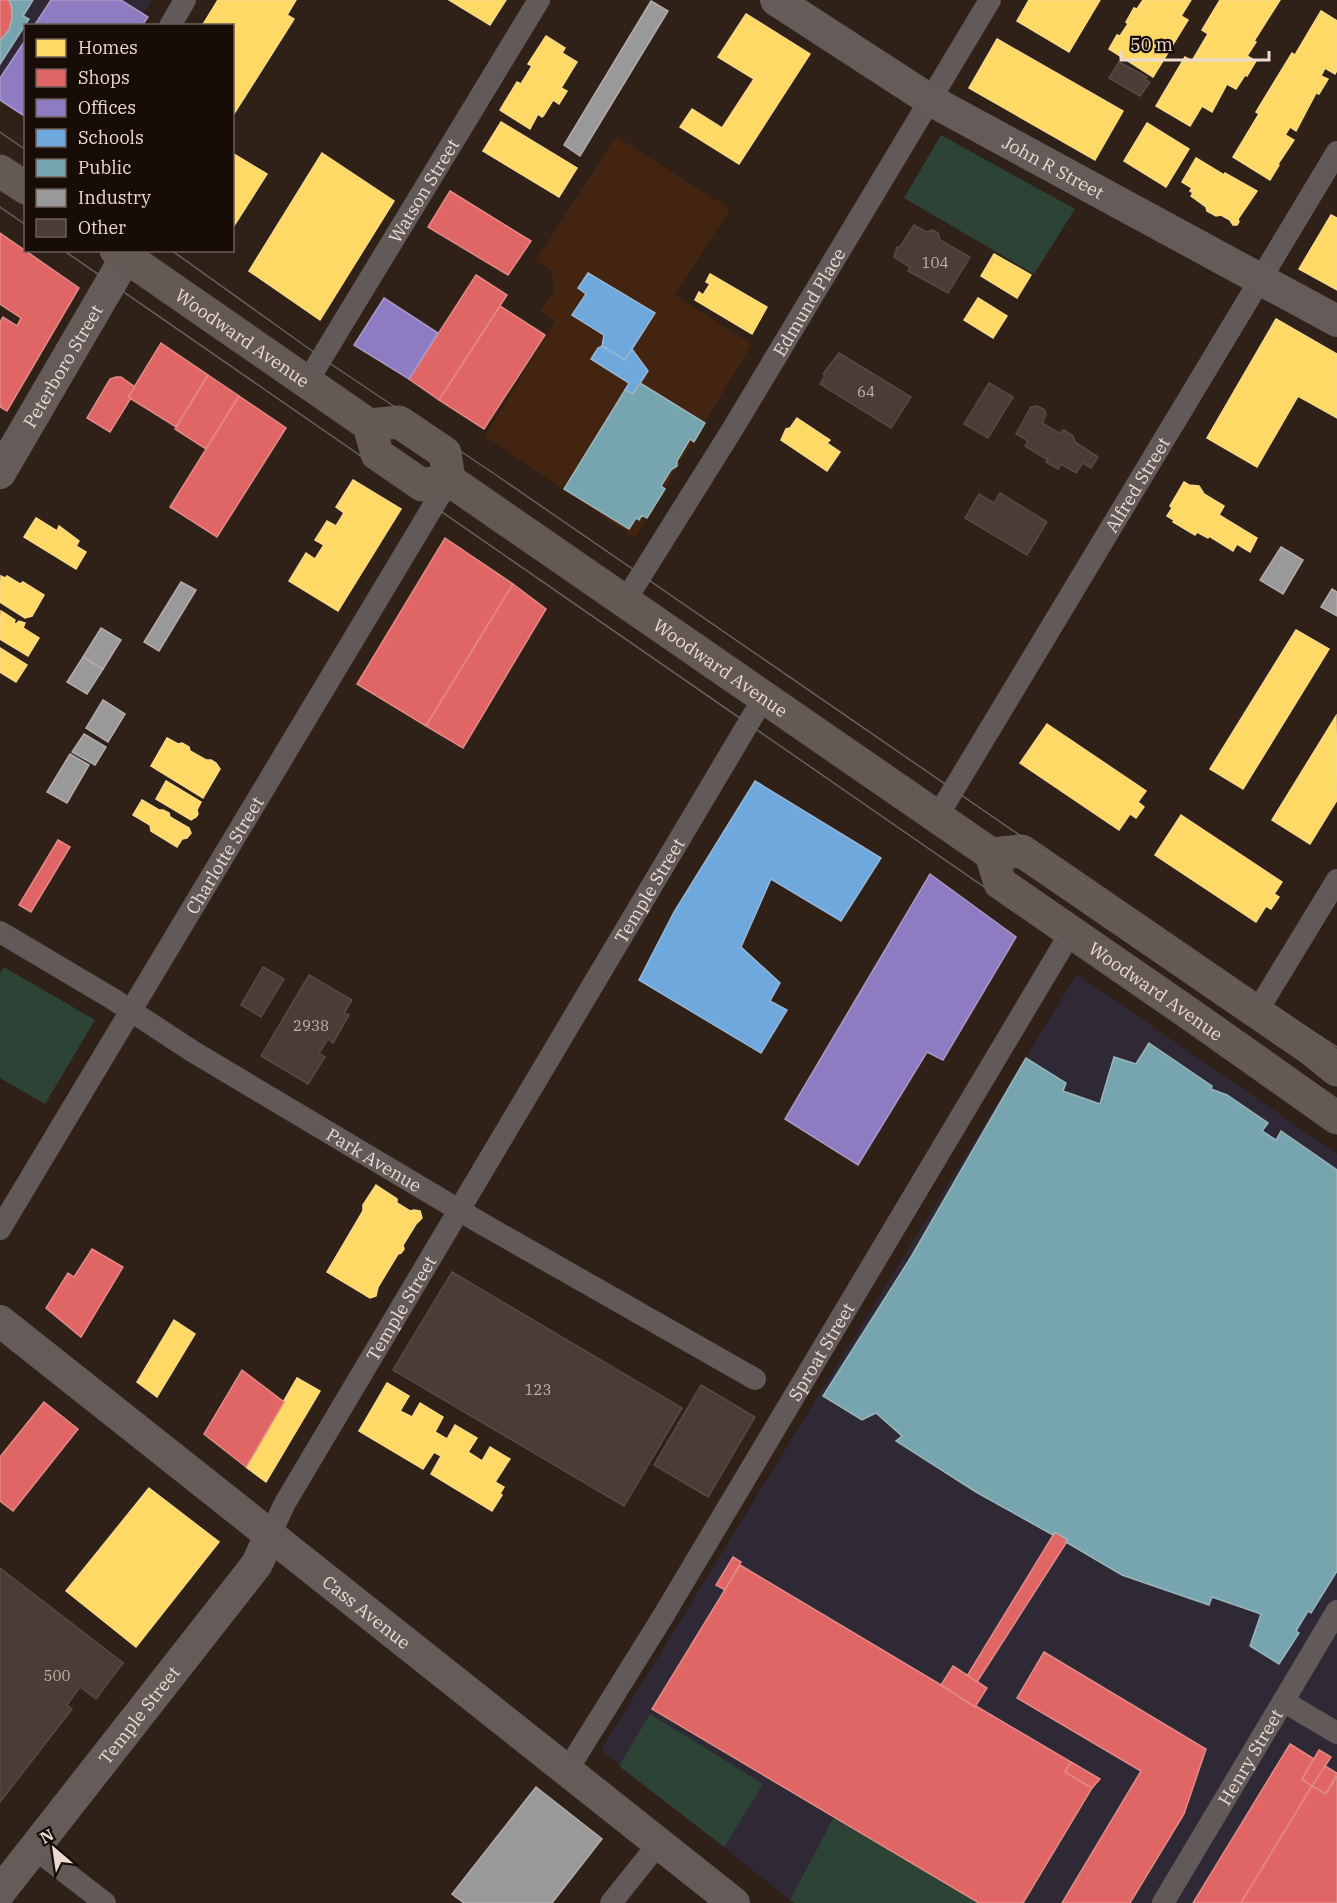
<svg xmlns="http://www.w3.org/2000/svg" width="1337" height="1903" font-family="'IBM Plex Serif',serif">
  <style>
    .commercial { fill: #2f2936 }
    .built { fill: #422410 }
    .green { fill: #2c4336 }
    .homes { fill: #ffd966; stroke: #f9d986; stroke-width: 1.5 }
    .shops { fill: #e06666; stroke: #e48986; stroke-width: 1.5 }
    .offices { fill: #8e7cc3; stroke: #aa98c7; stroke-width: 1.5 }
    .schools { fill: #6fa8dc; stroke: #94b7d8; stroke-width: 1.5 }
    .public { fill: #76a5af; stroke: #99b5b9; stroke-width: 1.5 }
    .industry { fill: #999; stroke: #b2acaa; stroke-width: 1.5 }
    .building { fill: #4a3d35; stroke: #564a42; stroke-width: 1.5 }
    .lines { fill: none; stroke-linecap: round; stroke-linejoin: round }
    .street { stroke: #615a58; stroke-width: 22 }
    .secondary { stroke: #655c59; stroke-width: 32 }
    .primary { stroke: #645955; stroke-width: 33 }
    .tram { stroke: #68605b; stroke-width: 1.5 }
    .labels { text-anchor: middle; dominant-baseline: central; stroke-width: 6; stroke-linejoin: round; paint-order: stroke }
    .number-label { font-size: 15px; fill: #c4b3a9 }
    .street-label { font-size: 18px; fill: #ecdad0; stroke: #180c06 }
  </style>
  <rect width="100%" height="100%" fill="#2f2118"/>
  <!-- commercial -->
  <g class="commercial">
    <polygon points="0,0 152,0 137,25 26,26 25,117 0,99"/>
    <polygon points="1077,974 1337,1154 1337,1903 794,1903 601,1750"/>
  </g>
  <!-- built -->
  <polygon class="built" points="616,136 730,209 675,295 752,344 635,538 485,436 555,321 540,311 554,291 552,271 536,260"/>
  <!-- green -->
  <g class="green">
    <polygon points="941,135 1075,209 1034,274 904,198"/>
    <polygon points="4,967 95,1020 45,1104 0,1078 0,973"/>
    <polygon points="650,1714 763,1784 724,1847 619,1766"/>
    <polygon points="834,1817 979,1903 794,1903 790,1900"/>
  </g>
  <!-- homes -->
  <g class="homes">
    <polygon points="218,0 296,0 287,15 294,19 232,117 232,26 202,26"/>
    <polygon points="449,0 506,0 490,25"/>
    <polygon points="1029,0 1100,0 1069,52 1017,21"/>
    <polygon points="1143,0 1191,0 1181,16 1188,20 1153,77 1109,49 1117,35 1120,36 1128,24 1126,22 1134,8 1137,9"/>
    <polygon points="1220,0 1280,0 1254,41 1256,42 1247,56 1256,61 1247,76 1245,75 1236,89 1227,84 1212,112 1202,106 1190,126 1156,106 1185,57 1192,61 1208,34 1202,30"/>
    <polygon points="1321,11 1337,21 1337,70 1335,74 1325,68 1321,76 1328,79 1319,94 1316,93 1296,131 1290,127 1285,135 1294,140 1278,164 1279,165 1270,180 1233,157 1259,114 1256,112 1292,53 1295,55"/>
    <polygon points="746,14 810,54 739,164 680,127 692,109 722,128 754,79 718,57"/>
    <polygon points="546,36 565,48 562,53 577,62 561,88 567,91 559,104 553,100 544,115 542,117 538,114 530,129 500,110 517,82 521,84 532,66 528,64"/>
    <polygon points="997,39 1123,111 1095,160 969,88"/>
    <polygon points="501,122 577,168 559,197 483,151"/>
    <polygon points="1147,123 1189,149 1166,187 1124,161"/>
    <polygon points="232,153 267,174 232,229"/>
    <polygon points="322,153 394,201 320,320 249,271"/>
    <polygon points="1196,158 1224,175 1225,173 1257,191 1238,219 1239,222 1237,225 1233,225 1230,220 1221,215 1216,216 1207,211 1206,207 1191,196 1193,193 1190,191 1192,188 1182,182"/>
    <polygon points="1331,215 1337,218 1337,290 1299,269"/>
    <polygon points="994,254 1031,275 1017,298 981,276"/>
    <polygon points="710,274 767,307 752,334 695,300 699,292 703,295 710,284 706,282"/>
    <polygon points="978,298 1007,316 993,338 964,320"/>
    <polygon points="1276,319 1337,354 1337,418 1298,396 1257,467 1207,438"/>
    <polygon points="797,418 830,440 827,443 840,452 827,471 781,440 786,429 790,428"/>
    <polygon points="353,480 401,509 338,611 289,581 306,553 315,559 324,545 315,540 327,521 336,526 344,513 336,507"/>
    <polygon points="1184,482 1189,485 1199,486 1204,494 1224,506 1219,515 1257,538 1250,552 1237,544 1233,551 1209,536 1208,538 1197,532 1195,535 1173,522 1174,520 1167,516 1172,508 1170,506"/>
    <polygon points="36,518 57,531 59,526 79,541 76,546 86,552 76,569 24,537"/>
    <polygon points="1,576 5,578 7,576 20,584 23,582 44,595 32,616 25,618 0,602"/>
    <polygon points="1,611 15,620 14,623 16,624 19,621 25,623 23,628 39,638 28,656 0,639"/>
    <polygon points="1296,630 1329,649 1243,789 1210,769"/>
    <polygon points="0,648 27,665 16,682 0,672"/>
    <polygon points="1336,716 1337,800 1310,844 1272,820"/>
    <polygon points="1047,724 1146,791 1138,802 1144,807 1136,818 1130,814 1119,830 1020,763"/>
    <polygon points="167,738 178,744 182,743 189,747 190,751 206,760 211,760 216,763 220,769 203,798 151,766"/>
    <polygon points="166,781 201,802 197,810 198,814 196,817 191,820 156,799"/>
    <polygon points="142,800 159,810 163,810 169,813 170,817 189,828 191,833 187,838 182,839 177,847 151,831 150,825 133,815"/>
    <polygon points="1181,815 1282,882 1274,894 1279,897 1271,909 1266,906 1256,922 1155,855"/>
    <polygon points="376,1185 397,1199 397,1203 410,1211 414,1210 420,1211 422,1218 416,1224 403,1245 404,1249 401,1253 398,1254 378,1287 376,1296 370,1298 327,1272 363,1211 363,1205"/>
    <polygon points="174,1320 195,1334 157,1397 137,1382"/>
    <polygon points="297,1378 320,1391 266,1482 246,1467"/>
    <polygon points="387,1383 409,1396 400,1411 412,1417 420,1403 443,1417 435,1432 447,1439 455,1425 477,1438 468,1452 482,1461 490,1447 510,1459 495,1482 504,1487 500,1494 502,1495 492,1511 431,1474 441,1456 434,1452 423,1469 359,1431"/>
    <polygon points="149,1488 219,1542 136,1647 66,1591"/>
  </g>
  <!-- shops -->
  <g class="shops">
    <polygon points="0,0 9,0 13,13 9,30 0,41"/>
    <polygon points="450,191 531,241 508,275 428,227"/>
    <polygon points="0,233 79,288 7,411 0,407 0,322 3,317 17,326 21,318 0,304"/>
    <polygon points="476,275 507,295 439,400 409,379"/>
    <polygon points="500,306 545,335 484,429 439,400"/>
    <polygon points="161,343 208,375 176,427 128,397"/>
    <polygon points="208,375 239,396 206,449 175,429"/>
    <polygon points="116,377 121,377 135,387 128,397 131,398 110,432 87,418 110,379"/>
    <polygon points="239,396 286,428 217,537 170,507"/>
    <polygon points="445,538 513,584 426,726 357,684"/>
    <polygon points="513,584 546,609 463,748 426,726"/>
    <polygon points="58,840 70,847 31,912 19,905"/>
    <polygon points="92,1249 123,1267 81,1337 46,1308 68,1273 74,1277"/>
    <polygon points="242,1370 284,1402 246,1467 204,1434"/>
    <polygon points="44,1402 78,1429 13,1511 0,1501 0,1457"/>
    <polygon points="1055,1532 1068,1540 977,1682 967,1676"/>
    <polygon points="733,1557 741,1562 725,1590 716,1585"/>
    <polygon points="740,1565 941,1685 975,1707 976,1706 1071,1762 1065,1772 1092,1788 1023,1903 979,1903 652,1709"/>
    <polygon points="1044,1652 1206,1749 1184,1814 1130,1903 1062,1903 1141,1771 1017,1698"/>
    <polygon points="953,1666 987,1688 975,1707 941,1685"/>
    <polygon points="1290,1744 1314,1759 1302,1779 1312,1786 1241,1903 1193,1903"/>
    <polygon points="1319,1750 1331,1757 1312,1786 1302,1779"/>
    <polygon points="1071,1762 1100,1779 1092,1788 1065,1772"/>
    <polygon points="1325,1766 1337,1773 1326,1794 1312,1786"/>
    <polygon points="1337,1776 1337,1903 1241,1903 1312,1786 1326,1794"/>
  </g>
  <!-- offices -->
  <g class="offices">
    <polygon points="51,0 121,0 148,17 142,26 34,26"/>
    <polygon points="26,39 26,117 0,100 0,78"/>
    <polygon points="384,298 438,333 409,379 354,345"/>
    <polygon points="930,874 1016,937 943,1060 927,1052 858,1165 785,1119"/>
  </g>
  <!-- schools -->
  <g class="schools">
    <polygon points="588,273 655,313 625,360 602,346 604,335 572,315 586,294 578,288"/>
    <polygon points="602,346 625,360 632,349 648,371 633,394 625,390 629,383 591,359 598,348"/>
    <polygon points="755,781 881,858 841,921 771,879 741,947 780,983 770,1001 787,1010 761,1053 639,980 674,912"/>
  </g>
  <!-- public -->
  <g class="public">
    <polygon points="9,0 33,0 23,16 29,19 0,64 0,41 9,30 12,21 12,6"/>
    <polygon points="640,383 705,423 694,442 690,439 677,461 677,466 671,470 661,486 665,489 647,518 642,515 639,520 636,518 629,529 564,489 625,390 633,394"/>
    <polygon points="1149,1043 1212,1086 1211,1089 1227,1095 1268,1123 1262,1131 1276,1140 1281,1131 1337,1170 1337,1571 1311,1613 1308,1611 1296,1631 1299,1633 1279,1664 1250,1646 1261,1614 1212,1597 1209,1605 1122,1575 1066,1542 1068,1540 1055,1532 1053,1535 976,1492 896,1441 902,1436 876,1413 862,1420 823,1396 911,1257 1026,1058 1066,1083 1063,1091 1100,1104 1114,1057 1136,1064"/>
  </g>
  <!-- industry -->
  <g class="industry">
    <polygon points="651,1 668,11 580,156 564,145"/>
    <polygon points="1281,547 1303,560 1283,594 1260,580"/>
    <polygon points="181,582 196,590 159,651 144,642"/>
    <polygon points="1332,589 1337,592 1337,616 1321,607"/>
    <polygon points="101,628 121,640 103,669 83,657"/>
    <polygon points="83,657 103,669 87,694 67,682"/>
    <polygon points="103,700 125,714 108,742 86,728"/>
    <polygon points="84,734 106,747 95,765 72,752"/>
    <polygon points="70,754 89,765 67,803 47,792"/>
    <polygon points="536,1787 602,1839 552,1903 464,1903 452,1894"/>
  </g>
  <!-- building -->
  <g class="building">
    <polygon points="1119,62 1147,77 1145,80 1150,82 1140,96 1109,78"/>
    <polygon points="914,225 926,232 933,230 938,233 940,240 970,257 948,293 908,271 910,267 894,257 897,247 900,247"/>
    <polygon points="839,353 911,397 891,428 820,384 825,376 823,374"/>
    <polygon points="989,383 1013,397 988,438 964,424"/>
    <polygon points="1037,406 1045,410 1046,415 1042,423 1059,433 1064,430 1073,436 1075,442 1098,457 1091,468 1083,463 1076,473 1061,464 1058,469 1046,462 1048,460 1025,446 1028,441 1016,434 1031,407"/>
    <polygon points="1000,493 1047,522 1027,555 965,518 979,494 994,503"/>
    <polygon points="263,967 284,979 261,1017 241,1005"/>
    <polygon points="309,975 352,1000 344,1013 349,1015 333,1043 328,1039 319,1053 325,1057 308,1084 261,1056"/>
    <polygon points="452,1272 682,1408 624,1506 393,1370"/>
    <polygon points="701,1385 755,1417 708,1497 654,1465"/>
    <polygon points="0,1568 123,1663 96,1699 80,1687 67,1705 72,1709 0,1802"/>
  </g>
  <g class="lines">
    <!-- street -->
    <g class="street">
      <polyline points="170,26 185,0"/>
      <path id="s1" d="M307,382l232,-382"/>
      <path id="s2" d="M625,601l107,-171 258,-430"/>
      <path id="s3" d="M937,817l400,-665"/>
      <path id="s4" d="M0,932l113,67 79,52 287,171 276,157"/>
      <polyline points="1256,1013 1337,880"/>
      <path id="s5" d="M0,1229l449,-749"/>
      <path id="s6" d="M270,1535l15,-32 479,-806"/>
      <polyline points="1283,1701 1337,1733"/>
      <path id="s7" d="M568,1769l94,-151 409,-686"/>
      <polyline points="34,1848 105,1903"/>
      <polyline points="611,1903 659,1843"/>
      <path id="s8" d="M1163,1903l174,-292"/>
    </g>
    <!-- secondary -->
    <g class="secondary">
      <path id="s9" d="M776,0l154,100 407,221"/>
      <path id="s10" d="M0,473l126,-216"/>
      <path id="s11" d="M0,1321l734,582"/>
      <path id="s12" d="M0,1892l257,-328 13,-29"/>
    </g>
    <!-- primary -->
    <g class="primary">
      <polyline points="0,171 26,188"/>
      <path id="s13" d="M116,250l253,175 8,29 45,31 27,-5 542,374 31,-3 290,199 25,20"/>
      <polyline points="369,425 399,422 445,453 449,480"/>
      <path id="s14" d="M991,854l9,29 187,129 150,106"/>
    </g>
    <!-- tram -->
    <g class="tram">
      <polyline points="0,132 26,150"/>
      <polyline points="0,207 26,225"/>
      <polyline points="63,250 1337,1131"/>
      <polyline points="171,250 322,358 496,475 1198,958 1337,1047"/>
    </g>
  </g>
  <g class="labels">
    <!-- number labels -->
    <g class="number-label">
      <text x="935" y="262">104</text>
      <text x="866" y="391">64</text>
      <text x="311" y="1025">2938</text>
      <text x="538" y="1389">123</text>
      <text x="57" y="1675">500</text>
    </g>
    <!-- street labels -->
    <g class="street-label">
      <text stroke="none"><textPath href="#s9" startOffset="324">John R Street</textPath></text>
      <text stroke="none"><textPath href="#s1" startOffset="224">Watson Street</textPath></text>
      <text stroke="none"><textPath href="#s2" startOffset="351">Edmund Place</textPath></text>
      <text stroke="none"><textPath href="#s13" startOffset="154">Woodward Avenue</textPath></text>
      <text stroke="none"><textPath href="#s10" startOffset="124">Peterboro Street</textPath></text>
      <text stroke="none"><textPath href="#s3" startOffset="388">Alfred Street</textPath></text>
      <text stroke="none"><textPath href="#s13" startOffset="750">Woodward Avenue</textPath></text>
      <text stroke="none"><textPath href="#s5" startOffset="436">Charlotte Street</textPath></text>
      <text stroke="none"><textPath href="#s6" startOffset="748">Temple Street</textPath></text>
      <text stroke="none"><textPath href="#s14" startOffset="220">Woodward Avenue</textPath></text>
      <text stroke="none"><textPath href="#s4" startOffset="438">Park Avenue</textPath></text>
      <text stroke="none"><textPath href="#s6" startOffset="262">Temple Street</textPath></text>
      <text stroke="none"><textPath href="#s7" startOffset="488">Sproat Street</textPath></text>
      <text stroke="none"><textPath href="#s11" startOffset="468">Cass Avenue</textPath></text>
      <text stroke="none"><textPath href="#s12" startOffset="225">Temple Street</textPath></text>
      <text stroke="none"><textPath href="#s8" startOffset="170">Henry Street</textPath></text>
    </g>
  </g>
  <!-- legend -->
  <rect x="24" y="24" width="210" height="228" fill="#180c06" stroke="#6d5e57" stroke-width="1.5"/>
  <rect x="36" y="39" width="30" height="18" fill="#ffd966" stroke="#6d5e57" stroke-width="1.5"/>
  <text x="78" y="54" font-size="18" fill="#ecdad0">Homes</text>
  <rect x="36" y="69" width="30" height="18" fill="#e06666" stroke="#6d5e57" stroke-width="1.5"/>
  <text x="78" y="84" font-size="18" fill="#ecdad0">Shops</text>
  <rect x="36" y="99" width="30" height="18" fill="#8e7cc3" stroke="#6d5e57" stroke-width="1.5"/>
  <text x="78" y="114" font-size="18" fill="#ecdad0">Offices</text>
  <rect x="36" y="129" width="30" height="18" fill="#6fa8dc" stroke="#6d5e57" stroke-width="1.5"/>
  <text x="78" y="144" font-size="18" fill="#ecdad0">Schools</text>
  <rect x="36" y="159" width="30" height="18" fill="#76a5af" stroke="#6d5e57" stroke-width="1.5"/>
  <text x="78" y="174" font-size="18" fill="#ecdad0">Public</text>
  <rect x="36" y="189" width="30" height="18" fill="#999999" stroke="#6d5e57" stroke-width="1.5"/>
  <text x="78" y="204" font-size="18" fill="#ecdad0">Industry</text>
  <rect x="36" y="219" width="30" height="18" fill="#4a3d35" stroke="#6d5e57" stroke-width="1.5"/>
  <text x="78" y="234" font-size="18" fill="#ecdad0">Other</text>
  <!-- north arrow -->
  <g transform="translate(54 1849) rotate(331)" stroke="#180c06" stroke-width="4.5" paint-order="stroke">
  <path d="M0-4.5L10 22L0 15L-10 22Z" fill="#ecdad0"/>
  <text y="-9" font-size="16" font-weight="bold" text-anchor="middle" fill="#ecdad0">N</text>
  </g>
  <!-- scale -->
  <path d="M1121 51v9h148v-9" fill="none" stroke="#ecdad0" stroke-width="3"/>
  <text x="1130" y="51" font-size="18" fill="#ecdad0" stroke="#180c06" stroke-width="4.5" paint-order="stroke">50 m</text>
</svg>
